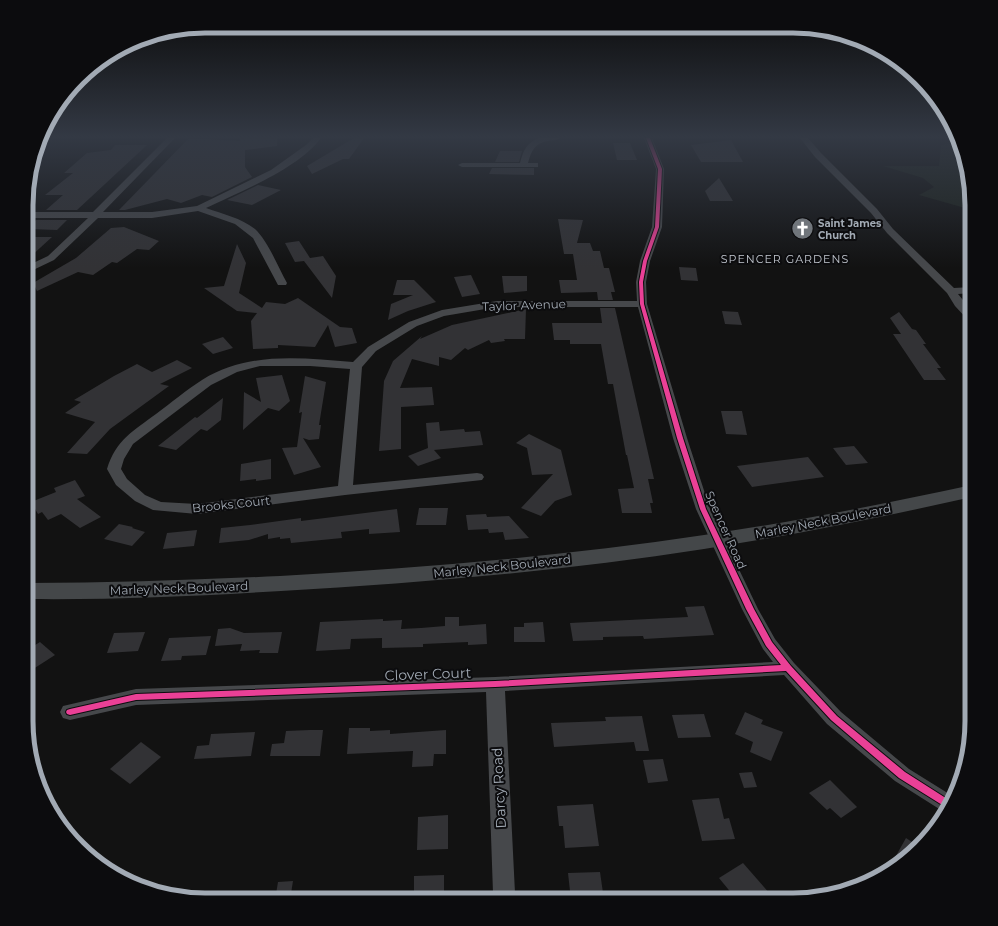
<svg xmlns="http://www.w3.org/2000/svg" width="998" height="926" font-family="Montserrat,sans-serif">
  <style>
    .green { fill: #1c221c }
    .building { fill: #323235 }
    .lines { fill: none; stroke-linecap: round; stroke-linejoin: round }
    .minor { fill: #46484b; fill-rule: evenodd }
    .secondary { fill: #444749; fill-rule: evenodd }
    .cycleway-casing { stroke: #0c0c0e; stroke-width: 2 }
    .cycleway { fill: #ea4096; fill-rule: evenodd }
    .labels { text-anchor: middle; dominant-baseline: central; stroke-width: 4; stroke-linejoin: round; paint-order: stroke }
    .far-poi-label { font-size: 10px; font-weight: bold; fill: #a2aab4; stroke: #0c0c0e; text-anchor: start }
    .far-neighbourhood-label { font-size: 11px; letter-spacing: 1px; fill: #c3c8d0; stroke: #0c0c0e }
    .street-label { font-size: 12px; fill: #a2aab4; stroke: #0c0c0e }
    .near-street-label { font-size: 14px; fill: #a2aab4; stroke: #0c0c0e }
    .rim { fill: none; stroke: #a2aab4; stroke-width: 5 }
  </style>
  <rect width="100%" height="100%" fill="#121212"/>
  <!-- green -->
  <polygon class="green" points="960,143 972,193 972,210 919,195 934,187 923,178 883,166 939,166 941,145"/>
  <!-- building -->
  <g class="building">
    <polygon points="189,138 240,141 240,138 277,138 277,146 245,150 245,167 252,177 212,197 202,195 181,203 167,199 125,210 119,210"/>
    <polygon points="354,138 364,138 349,159 343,159 312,174 307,166"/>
    <polygon points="731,140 743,162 701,162 691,145"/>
    <polygon points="613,143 630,143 637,160 617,160"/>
    <polygon points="115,145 147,145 77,210 46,210 63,195 45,195 73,173 64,173 87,153 111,150"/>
    <polygon points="500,151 522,151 519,162 495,162"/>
    <polygon points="492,168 534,168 534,175 489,174"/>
    <polygon points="719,178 733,201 710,201 705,191"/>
    <polygon points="258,185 281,190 252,205 227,200"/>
    <polygon points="558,219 583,220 577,243 590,243 593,251 600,251 604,268 609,268 615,292 611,292 613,300 598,300 597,292 561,293 559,280 577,280 573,254 564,254"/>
    <polygon points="36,220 67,220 57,230 29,229 29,226"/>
    <polygon points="124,227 159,241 149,250 137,249 117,263 112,262 93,275 78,272 37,291 33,283 76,258 111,228"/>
    <polygon points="34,237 52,237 29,258 29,241"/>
    <polygon points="299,241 310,258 323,256 336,276 332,298 304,261 295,262 285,243"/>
    <polygon points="237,244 246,263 239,293 262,308 266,302 285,304 298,298 340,327 352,328 357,343 335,347 328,325 315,347 278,345 278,348 253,349 251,321 257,313 237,311 204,288 224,286"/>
    <polygon points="679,267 696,268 698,281 681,280"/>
    <polygon points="471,275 480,294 462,297 454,277"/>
    <polygon points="502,276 527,276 527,291 504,293"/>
    <polygon points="397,280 414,280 436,302 408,311 388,320 391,304 413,295 393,295"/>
    <polygon points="600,308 615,308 654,479 648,479 653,503 650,503 652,513 622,513 618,489 634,488 627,455 626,455 613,384 608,384 601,344 570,344 570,340 554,340 552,323 602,323"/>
    <polygon points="526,309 525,339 504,339 505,341 491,343 489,340 468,350 465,348 451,360 439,357 439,366 412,359 400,388 432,387 434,405 401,407 401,449 379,451 384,381 393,361 422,336 420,339 452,325"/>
    <polygon points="722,311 738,312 742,325 725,324"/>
    <polygon points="899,312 912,329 916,330 926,344 923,344 941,368 937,368 946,380 924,380 893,334 901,334 890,318"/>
    <polygon points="223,337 233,348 213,354 202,344"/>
    <polygon points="177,360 192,368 160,384 169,386 110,429 87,454 67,453 95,422 65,413 81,402 74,400 114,376 137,364 152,372"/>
    <polygon points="282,375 290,401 279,411 268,408 243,430 244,392 261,402 256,378"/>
    <polygon points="305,376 326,382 319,425 321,425 319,439 309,440 303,438 321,467 294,475 282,448 297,447 302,412 299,413"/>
    <polygon points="223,398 221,420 207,431 201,429 176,450 158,446 195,417 197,418"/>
    <polygon points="721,411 742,411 747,435 726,434"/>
    <polygon points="439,422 440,431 464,429 465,432 480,431 483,445 434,450 441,458 418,466 408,456 428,448 426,423"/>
    <polygon points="529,434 561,450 572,495 555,501 541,516 521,508 553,474 532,475 527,448 516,443"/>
    <polygon points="854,446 868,463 846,465 833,448"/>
    <polygon points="808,457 824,477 752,487 737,466"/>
    <polygon points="271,459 271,479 256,481 256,479 240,481 241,464"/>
    <polygon points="75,480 85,496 77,499 101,517 80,528 61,514 48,520 42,512 38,514 31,502 56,492 54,488"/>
    <polygon points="419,508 448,508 446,525 416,525"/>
    <polygon points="397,509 400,532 369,534 369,529 341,532 342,538 291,543 290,538 280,539 280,537 268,539 268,534 249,540 219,543 221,528 250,525 301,518 301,521"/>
    <polygon points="486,514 487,517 509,516 529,538 505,540 503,532 489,533 488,529 468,530 466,515"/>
    <polygon points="119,524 133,527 132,528 145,532 132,546 104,539"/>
    <polygon points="197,530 194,546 163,549 167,533"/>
    <polygon points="704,606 714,635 644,639 643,636 603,637 603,640 573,641 570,623 688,617 685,607"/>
    <polygon points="445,617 459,617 459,626 486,624 487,644 468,645 468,642 423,644 423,647 382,648 382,638 351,639 350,649 316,651 320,622 383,619 383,621 402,620 401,629 421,628 445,626"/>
    <polygon points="543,622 545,642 514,642 514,627 524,627 524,623"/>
    <polygon points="230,628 244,633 282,632 278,653 259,653 260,650 240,651 242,644 215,646 218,629"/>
    <polygon points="145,632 138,651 107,653 114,633"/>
    <polygon points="211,636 206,655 182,656 181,660 161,661 169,638"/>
    <polygon points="40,642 55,655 27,673 27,650"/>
    <polygon points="745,712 763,720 761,724 783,732 771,761 750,752 753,742 735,734"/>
    <polygon points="704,714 711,737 678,738 672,715"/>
    <polygon points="642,716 649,751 636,751 634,742 554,747 551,723 606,721 605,717"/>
    <polygon points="349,728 370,728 370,731 390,730 390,734 446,730 446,754 434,754 433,766 412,767 413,751 347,754"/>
    <polygon points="310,730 323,730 320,756 270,756 272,744 284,743 286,731"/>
    <polygon points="255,732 251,756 194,759 197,746 209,745 211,734"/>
    <polygon points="141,742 161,757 130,784 110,769"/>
    <polygon points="663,759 668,781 648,783 643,760"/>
    <polygon points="752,772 757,787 744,788 739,773"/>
    <polygon points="830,780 857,807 841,818 830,808 827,810 809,793"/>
    <polygon points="719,798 724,819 729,818 735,839 702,841 692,800"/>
    <polygon points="593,804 599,846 565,848 563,826 559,826 557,806"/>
    <polygon points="448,815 448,849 417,850 418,817"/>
    <polygon points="906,838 918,846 911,856 888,870"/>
    <polygon points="743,863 770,894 763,900 737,900 719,878"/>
    <polygon points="600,872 604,900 571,900 568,873"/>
    <polygon points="444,875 444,900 414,900 414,876"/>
    <polygon points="293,881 290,900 275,900 278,882"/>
  </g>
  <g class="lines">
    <!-- minor -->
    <g class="minor">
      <path d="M167,138h8l-72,74h49l45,-6 74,-36 35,-25 7,-7h8c-23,31 -80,53 -115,70 17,6 35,10 49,21 13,12 23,38 32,54l-1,2h-8l-25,-47 -18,-14 -37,-13 -46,7h-54l-44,42 -25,12v-7l19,-9 40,-38h-59v-6h64z"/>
      <path d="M539,138h21c-4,3 -8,2 -12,3 -13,2 -17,10 -20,22h10v4h-76l-4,-2 4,-2h58c3,-12 7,-21 19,-25z"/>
      <path d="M644,138h8l12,31 -2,58 -12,34 -4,21 1,22 40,134 23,71 48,100 17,30 19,24 47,49 68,57 45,28v3l-10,12 -49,-31 -68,-57 -43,-49 -279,16 10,202 -3,7h-16l-3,-7 -7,-201 -350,13 -66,15 -7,-2 -3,-6 3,-6 73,-17 359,-12 278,-15 -10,-13 -21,-40 -46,-100 -23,-71 -35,-131h-141l-53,9 -27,10 -41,25 -14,16 -9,118 124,-12 5,1 2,3 -2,3 -137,15 -148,19 -44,-4 -18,-9 -19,-16 -9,-16c9,-29 26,-38 49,-55 15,-11 30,-24 46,-34 47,-29 99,-22 151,-18l15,-15 41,-25 33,-12 55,-9h140l-1,-19 4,-21 12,-34 4,-58zM260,366h50l40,3 -12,117 -141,18 -36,-2 -16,-7 -18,-16 -6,-10 3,-10 9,-15 78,-59 26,-13z"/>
      <polygon points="800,138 808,138 821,153 877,209 893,229 954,288 972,287 972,293 958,294 972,311 972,321 968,320 955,306 947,293 887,233 871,213 815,157"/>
    </g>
    <!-- secondary -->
    <path class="secondary" d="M972,485v12c-89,20 -178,38 -268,52 -140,22 -282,34 -423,42 -85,5 -169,9 -254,8v-16c85,0 169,-3 253,-7 142,-8 284,-20 424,-41 90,-13 179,-31 268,-50z"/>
    <defs>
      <polygon id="cycleway" points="646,138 650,138 662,169 659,227 647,261 643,282 644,304 683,438 706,509 754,609 772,642 791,666 837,716 905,772 952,802 947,808 899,778 831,720 786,671 495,687 136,700 70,715 67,714 66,712 67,710 70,709 136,694 495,681 781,665 766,646 746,609 700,509 677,438 640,304 639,282 643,261 655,227 658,169"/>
    </defs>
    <!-- cycleway casing -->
    <use href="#cycleway" class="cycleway-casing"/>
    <!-- cycleway -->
    <use href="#cycleway" class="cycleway"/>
  </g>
  <!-- sky -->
  <linearGradient id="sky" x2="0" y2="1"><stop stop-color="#0a0a0a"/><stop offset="0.51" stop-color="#333944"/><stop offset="1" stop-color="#333944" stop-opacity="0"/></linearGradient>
  <rect width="998" height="268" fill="url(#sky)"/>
  <!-- icons -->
  <defs>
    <symbol id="church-disc" viewBox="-11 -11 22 22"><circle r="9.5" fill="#70757b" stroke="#0c0c0e"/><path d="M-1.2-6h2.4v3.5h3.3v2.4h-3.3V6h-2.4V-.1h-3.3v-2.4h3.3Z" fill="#fff"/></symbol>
  </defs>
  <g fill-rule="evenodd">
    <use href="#church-disc" x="790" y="216" width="25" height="25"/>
  </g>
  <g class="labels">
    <!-- far-poi labels -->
    <g class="far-poi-label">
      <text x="818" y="223">Saint James<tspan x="818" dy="12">Church</tspan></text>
    </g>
    <!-- far-neighbourhood labels -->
    <g class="far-neighbourhood-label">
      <text x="785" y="259">SPENCER GARDENS</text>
    </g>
    <!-- street labels -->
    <g class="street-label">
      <text transform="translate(524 305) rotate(-2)">Taylor Avenue</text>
      <text transform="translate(231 504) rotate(-6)">Brooks Court</text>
      <text transform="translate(823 521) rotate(-11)">Marley Neck Boulevard</text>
      <text transform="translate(726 530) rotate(66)">Spencer Road</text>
      <text transform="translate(502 566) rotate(-6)">Marley Neck Boulevard</text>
      <text transform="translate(179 588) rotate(-2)">Marley Neck Boulevard</text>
    </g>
    <!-- near-street labels -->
    <g class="near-street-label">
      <text transform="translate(428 674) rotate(-2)">Clover Court</text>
      <text transform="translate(499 788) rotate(-93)">Darcy Road</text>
    </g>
  </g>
  <!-- crop -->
  <path d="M0 0H998V926H0ZM205 33H793A172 172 0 0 1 965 205V721A172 172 0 0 1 793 893H205A172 172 0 0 1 33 721V205A172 172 0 0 1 205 33Z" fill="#0c0c0e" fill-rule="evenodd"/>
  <path class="rim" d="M205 33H793A172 172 0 0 1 965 205V721A172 172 0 0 1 793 893H205A172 172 0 0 1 33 721V205A172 172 0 0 1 205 33Z"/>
</svg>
